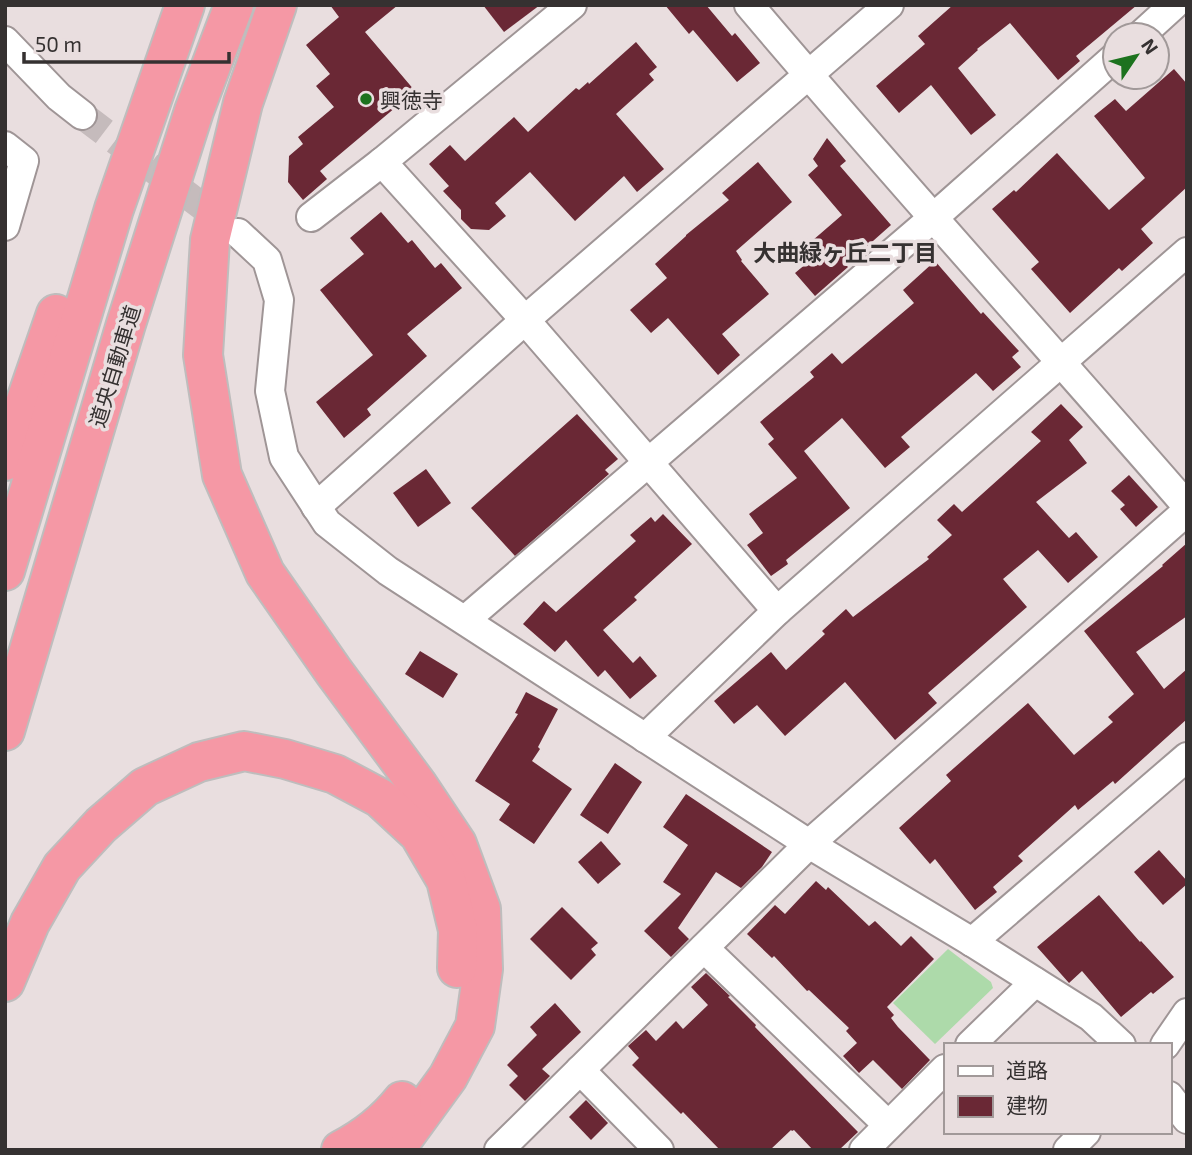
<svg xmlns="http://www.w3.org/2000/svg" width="1192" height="1155" font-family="'Exo 2','Noto Sans JP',sans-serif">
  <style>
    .green { fill: #addaaa }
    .building { fill: #6a2835 }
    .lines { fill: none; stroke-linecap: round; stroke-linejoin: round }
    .street-tunnel { stroke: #c5bbbc; stroke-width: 28; stroke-dasharray: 28 14; stroke-linecap: butt }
    .street-casing { stroke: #9f9596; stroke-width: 32 }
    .highway-casing { stroke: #bebdbd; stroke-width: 42 }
    .street { stroke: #fff; stroke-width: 28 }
    .highway { stroke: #f598a5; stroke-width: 38 }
    .poi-dot { fill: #1c721e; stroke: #e9dedf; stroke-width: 2.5 }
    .labels { text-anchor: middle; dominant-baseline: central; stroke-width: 7; stroke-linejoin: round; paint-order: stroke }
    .poi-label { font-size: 21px; fill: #353131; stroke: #e9dedf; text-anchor: start }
    .street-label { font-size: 21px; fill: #353131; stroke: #e9dedf }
    .neighbourhood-label { font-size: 23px; font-weight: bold; fill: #353131; stroke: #e9dedf }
  </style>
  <rect width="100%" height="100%" fill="#e9dedf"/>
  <!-- green -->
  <polygon class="green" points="948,949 991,982 993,988 935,1044 893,1003"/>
  <!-- building -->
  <g class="building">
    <polygon points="330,5 398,5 365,32 415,91 320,171 327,179 303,200 288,182 289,156 303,144 298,137 334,107 316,86 330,74 306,45 339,17"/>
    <polygon points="483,5 540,5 504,32"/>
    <polygon points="665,5 706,5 732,36 735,33 760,63 737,82 693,30 689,34"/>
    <polygon points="953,5 1137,5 1076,56 1080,61 1058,80 1010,23 977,49 978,50 958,68 996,115 971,135 931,85 899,113 876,86 925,44 918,36"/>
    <polygon points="636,42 657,67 649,74 654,80 616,114 664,169 637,192 624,176 575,221 530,172 495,203 506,216 489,230 471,229 461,219 461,210 443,191 449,186 429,164 450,145 465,161 514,117 528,132 576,88 579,90 588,82 589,84"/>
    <polygon points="1174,69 1187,84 1187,187 1141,229 1153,243 1122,271 1119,268 1070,313 1031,269 1039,262 992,209 1014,190 1016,192 1057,153 1109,210 1145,178 1094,116 1115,99 1126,111"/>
    <polygon points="827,138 846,161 840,166 891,225 846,265 848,267 815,296 795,273 807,263 798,253 842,215 808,175 818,166 813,159"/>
    <polygon points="758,162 792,202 736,251 742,260 741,261 769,294 722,334 740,355 718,375 668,318 651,333 630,310 667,278 655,264 686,236 686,235 729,200 722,193"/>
    <polygon points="381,212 408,243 412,240 435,268 441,263 462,288 407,334 427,356 367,409 371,415 344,438 316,402 373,355 320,290 364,254 350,238"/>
    <polygon points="935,261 981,314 983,312 1019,351 1012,357 1021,367 993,391 976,373 901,437 910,447 885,468 842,418 804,451 850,508 786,560 788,564 771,576 747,545 763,533 749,514 797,478 768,444 774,439 760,422 814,377 810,372 832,353 842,364 914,303 903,290"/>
    <polygon points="1061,404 1083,427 1069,440 1087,463 1036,502 1069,538 1076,532 1098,557 1068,583 1038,550 1003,579 1027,607 928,693 937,703 895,740 845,682 785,736 757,705 734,724 714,701 771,652 786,670 825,634 822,631 846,609 853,617 929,559 927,557 952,535 937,520 954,504 962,512 1041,441 1031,432"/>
    <polygon points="577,414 618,459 605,470 609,474 515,556 471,508"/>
    <polygon points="426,469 451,503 418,527 393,493"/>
    <polygon points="1129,475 1158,507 1136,527 1120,509 1125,505 1111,491"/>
    <polygon points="663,514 692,544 634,597 637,600 603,630 633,663 640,656 657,676 630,699 605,670 598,677 566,640 555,652 523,624 544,601 556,612 636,541 630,535 651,517 655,522"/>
    <polygon points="1187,543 1187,616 1136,652 1164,689 1187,669 1187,719 1115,784 1113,781 1078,810 1075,805 1018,856 1023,861 993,887 997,892 975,910 935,859 930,864 899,828 951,781 946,775 1028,703 1074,755 1113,722 1108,717 1134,694 1084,631 1163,566 1162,565"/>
    <polygon points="420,651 458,674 443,698 405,674"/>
    <polygon points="526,692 558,709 538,747 540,749 532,761 572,789 534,844 499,820 510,804 475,781 518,714 515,713"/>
    <polygon points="615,763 642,782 608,834 580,815"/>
    <polygon points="686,794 772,852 762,867 741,888 716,872 678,928 689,939 671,957 644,931 681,894 663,882 688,845 663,827"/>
    <polygon points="601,841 621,864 598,884 578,862"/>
    <polygon points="1159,850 1187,881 1187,884 1163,905 1134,872"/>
    <polygon points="816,881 826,890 828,887 869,926 875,921 901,946 911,936 934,959 887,1007 894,1015 891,1018 898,1027 930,1060 902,1089 873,1060 859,1073 843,1056 857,1043 846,1031 849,1028 809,990 807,991 774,956 772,958 747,934 775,905 785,914"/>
    <polygon points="1099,895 1140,942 1141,941 1174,977 1153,994 1151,992 1121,1017 1082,971 1069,983 1037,947"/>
    <polygon points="562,907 598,943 591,949 596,955 571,980 530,939"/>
    <polygon points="706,973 730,996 728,997 756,1025 755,1027 858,1132 839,1150 813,1150 794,1130 792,1131 791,1130 770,1150 720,1150 683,1112 681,1114 632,1065 639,1058 628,1046 646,1030 656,1041 676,1021 683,1029 708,1005 691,987"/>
    <polygon points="555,1003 581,1032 542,1069 550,1076 525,1101 509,1085 518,1076 507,1065 537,1035 530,1027"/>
    <polygon points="586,1100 608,1123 591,1140 569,1117"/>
  </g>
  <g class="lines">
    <!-- street-tunnel -->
    <polyline class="street-tunnel" points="82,115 228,226"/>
    <defs>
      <g id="street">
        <path d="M749,5c143,169 292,333 438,501"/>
        <polyline points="1141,35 1174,5"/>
        <polyline points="5,41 59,97 82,115"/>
        <polyline points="5,146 24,161 5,226"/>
        <polyline points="382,162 525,320 777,611"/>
        <polyline points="311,217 382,162 572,5"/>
        <polyline points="238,233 267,260 279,300 270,391 284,457 327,523 388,571 809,844 972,942 1091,1017 1121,1045"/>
        <polyline points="316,507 525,320 889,5"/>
        <polyline points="465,620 933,218 1115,57"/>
        <polyline points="645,738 777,611 1187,252"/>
        <polyline points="972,942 1187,757"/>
        <polyline points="704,948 888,1125"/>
        <polyline points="970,1045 1035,982"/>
        <polyline points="1165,1045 1187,1013"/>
        <polyline points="580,1070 659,1150"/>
        <polyline points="1169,1096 1187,1119"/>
        <polyline points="499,1150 809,844 1187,511"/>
        <polyline points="864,1150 945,1069"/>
        <polyline points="1068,1150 1086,1132"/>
      </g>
      <g id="highway">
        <polyline points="277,5 243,103 210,240 203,355 222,475 265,573 334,672 417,784 457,844 481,909 483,969 475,1026 448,1077 405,1136 386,1150"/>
        <polyline points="5,461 56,314"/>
        <polyline points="5,571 114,209 185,5"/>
        <polyline points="5,731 126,324 194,111 234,5"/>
        <polyline points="5,982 30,923 62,867 101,825 145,787 199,762 244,751 285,759 335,774 380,798 419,834 446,880 458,930 457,968"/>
        <path d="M341,1150c23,-12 45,-29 61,-49"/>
      </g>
    </defs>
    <!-- street casing -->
    <use href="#street" class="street-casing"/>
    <!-- highway casing -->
    <use href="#highway" class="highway-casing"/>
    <!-- street -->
    <use href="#street" class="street"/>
    <!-- highway -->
    <use href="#highway" class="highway"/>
  </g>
  <!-- markers -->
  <circle class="poi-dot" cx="366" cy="99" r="7"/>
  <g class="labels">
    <!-- poi labels -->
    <g class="poi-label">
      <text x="380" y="99">興徳寺</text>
    </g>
    <!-- street labels -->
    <g class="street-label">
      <text transform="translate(114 366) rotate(-73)">道央自動車道</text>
    </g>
    <!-- neighbourhood labels -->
    <g class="neighbourhood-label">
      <text x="845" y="252">大曲緑ヶ丘二丁目</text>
    </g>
  </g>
  <!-- border -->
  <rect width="1192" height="1155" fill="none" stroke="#353131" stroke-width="14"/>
  <!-- legend -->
  <rect x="944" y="1043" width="228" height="91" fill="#e9dedf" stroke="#a19999" stroke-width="2"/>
  <rect x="958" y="1066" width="35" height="10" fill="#ffffff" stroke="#a19999" stroke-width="2"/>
  <text x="1006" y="1078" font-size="21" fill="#353131">道路</text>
  <rect x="958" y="1096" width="35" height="21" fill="#6a2835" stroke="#a19999" stroke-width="2"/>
  <text x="1006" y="1113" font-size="21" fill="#353131">建物</text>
  <!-- north arrow -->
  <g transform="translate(1136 56) rotate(55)"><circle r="33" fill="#e9dedf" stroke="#a19999" stroke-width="2"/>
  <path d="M0-5L12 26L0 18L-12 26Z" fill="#1c721e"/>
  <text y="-10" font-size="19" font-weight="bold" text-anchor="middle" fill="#353131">N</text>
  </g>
  <!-- scale -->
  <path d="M24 52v10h205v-10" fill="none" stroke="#353131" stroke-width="3.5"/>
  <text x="35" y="52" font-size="21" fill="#353131" stroke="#e9dedf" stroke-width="5" paint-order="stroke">50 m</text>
</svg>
